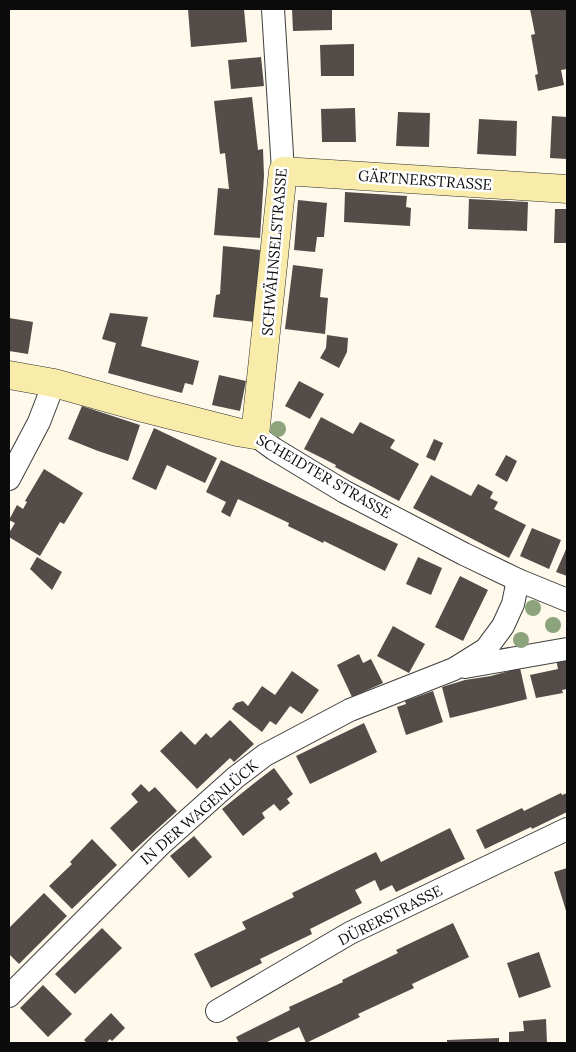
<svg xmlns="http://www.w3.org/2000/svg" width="576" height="1052" font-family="Lora,serif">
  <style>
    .building { fill: #534c48 }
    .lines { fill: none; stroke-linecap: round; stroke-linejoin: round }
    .street-casing { stroke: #3e3e3e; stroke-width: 24 }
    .secondary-casing { stroke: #2d2d2d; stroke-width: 29 }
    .street { stroke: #fff; stroke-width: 22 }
    .secondary { stroke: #f9ecaa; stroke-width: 28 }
    .tree { fill: #8da37c }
    .labels { text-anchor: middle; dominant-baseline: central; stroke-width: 5; stroke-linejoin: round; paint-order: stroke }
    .street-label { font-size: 15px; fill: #0b0b0b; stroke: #fff }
  </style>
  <rect width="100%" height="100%" fill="#fef9eb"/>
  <!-- building -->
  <g class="building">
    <polygon points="188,9 244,9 247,42 191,47"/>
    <polygon points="292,9 332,9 332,30 293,31"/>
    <polygon points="530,9 567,9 567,69 561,70 564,85 538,91 535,75 538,74 531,35 535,34"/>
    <polygon points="354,44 354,76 321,76 320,45"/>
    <polygon points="261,57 264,86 231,89 228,60"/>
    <polygon points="252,97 258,150 263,149 264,176 260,238 214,235 218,188 229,189 225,153 220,154 214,101"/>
    <polygon points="355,108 356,142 322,142 321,109"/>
    <polygon points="398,112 430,113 429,147 396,146"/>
    <polygon points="552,116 567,117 567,159 550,158"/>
    <polygon points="479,119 517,121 516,156 477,154"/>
    <polygon points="345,192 407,196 406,207 411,208 410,226 344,222"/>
    <polygon points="469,199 528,202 527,231 468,229"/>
    <polygon points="298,200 327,203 324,237 317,237 315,252 294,250"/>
    <polygon points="555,209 567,209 567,243 554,243"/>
    <polygon points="223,246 260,250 255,322 213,317 216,295 220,294"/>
    <polygon points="293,265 323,269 320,297 328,298 325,334 285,329"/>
    <polygon points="110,313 148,317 141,346 199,361 193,385 185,383 182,393 108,373 116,343 102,339"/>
    <polygon points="9,318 33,322 28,354 9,351"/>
    <polygon points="327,335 348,338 347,352 339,368 320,358 326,348"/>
    <polygon points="219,375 246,381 240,411 212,405"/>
    <polygon points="299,381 324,394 310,419 285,406"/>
    <polygon points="82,406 140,425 128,461 98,451 68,439"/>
    <polygon points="321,417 353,434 360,422 395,440 390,448 419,464 399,501 335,467 336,465 304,449"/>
    <polygon points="154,428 217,458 205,483 167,465 156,490 132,479"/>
    <polygon points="434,439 443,443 435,461 426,457"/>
    <polygon points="506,455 517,461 507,482 495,475"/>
    <polygon points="221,460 398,544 385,571 324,541 323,543 288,526 289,523 238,499 230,517 221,512 226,502 206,492"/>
    <polygon points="44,469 83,493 64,524 60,522 40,556 9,537 9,533 15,523 9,520 17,505 23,509 27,502 25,501"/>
    <polygon points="431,475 471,496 478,484 493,492 490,498 498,502 494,509 526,525 509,558 413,508"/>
    <polygon points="532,528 561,540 549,569 520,556"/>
    <polygon points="567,547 567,576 556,572"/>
    <polygon points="37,557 62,572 52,590 30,569"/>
    <polygon points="418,557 442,568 431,595 406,584"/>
    <polygon points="460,576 488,590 463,641 435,627"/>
    <polygon points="393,626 425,644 409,673 377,656"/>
    <polygon points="359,654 363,663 371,659 383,683 352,697 337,665"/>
    <polygon points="567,657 567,689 562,690 563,693 536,698 530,675 558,669 556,659"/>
    <polygon points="520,668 527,699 450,718 442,687 465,680 491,676"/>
    <polygon points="292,671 319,690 302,714 290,706 276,725 270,721 262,732 232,709 236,703 243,701 248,706 262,686 275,695"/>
    <polygon points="433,691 443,722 406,735 397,707 406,704 405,701"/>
    <polygon points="230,720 254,744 234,762 230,758 197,789 160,751 181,731 195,745 206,733 211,738"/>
    <polygon points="364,723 377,752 310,784 296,756"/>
    <polygon points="274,768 293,794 287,799 290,803 280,811 274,804 262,813 265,818 243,836 222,809 257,781"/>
    <polygon points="141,784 149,792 155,787 177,811 132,852 110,828 138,802 131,794"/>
    <polygon points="561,793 562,795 567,793 567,812 532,829 531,827 485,849 476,830 522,808 524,811"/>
    <polygon points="450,828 465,859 396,892 392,885 380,891 375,880 355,890 362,903 310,929 312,934 260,959 262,963 211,988 194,954 246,929 242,922 294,897 292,893 376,852 381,862"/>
    <polygon points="194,836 212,857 189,878 170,856"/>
    <polygon points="92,839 117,865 72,909 49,886 72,864 70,862"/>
    <polygon points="567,868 567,914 554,872"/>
    <polygon points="44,893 67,916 19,964 9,954 9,928"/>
    <polygon points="453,923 469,957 412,984 414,988 358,1014 360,1017 306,1043 299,1027 265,1043 239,1043 236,1037 290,1010 289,1007 343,982 342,980 398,953 396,950"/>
    <polygon points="102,928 122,948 75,994 55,974"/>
    <polygon points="539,952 551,987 519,998 507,963"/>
    <polygon points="43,985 72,1014 48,1037 20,1008"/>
    <polygon points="111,1013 125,1028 112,1041 110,1039 106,1043 87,1043 84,1040"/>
    <polygon points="546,1019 547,1043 509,1043 509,1032 524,1031 523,1021"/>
    <polygon points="499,1038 499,1043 447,1043 447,1040"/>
  </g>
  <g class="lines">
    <defs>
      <g id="street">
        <polyline points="273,9 283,171"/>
        <polyline points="255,435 274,449 345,492 464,554 518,580 567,600"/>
        <polyline points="9,479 39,422 54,383"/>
        <polyline points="465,667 567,649"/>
        <polyline points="9,996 161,844 236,777 265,755 350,710 454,669 486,649 503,626 513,604 518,580"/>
        <polyline points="217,1011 350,933 567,829"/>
      </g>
      <polyline id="secondary" points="9,375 54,383 143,408 237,432 255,435 283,171 567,189"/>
    </defs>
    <!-- street casing -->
    <use href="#street" class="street-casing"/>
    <!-- secondary casing -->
    <use href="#secondary" class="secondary-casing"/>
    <!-- street -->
    <use href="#street" class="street"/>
    <!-- secondary -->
    <use href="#secondary" class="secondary"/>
  </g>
  <!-- trees -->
  <g class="tree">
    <circle cx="278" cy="429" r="8"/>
    <circle cx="533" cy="608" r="8"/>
    <circle cx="553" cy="625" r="8"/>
    <circle cx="521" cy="640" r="8"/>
  </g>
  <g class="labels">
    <!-- street labels -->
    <g class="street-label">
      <text transform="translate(425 180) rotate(4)">GÄRTNERSTRASSE</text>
      <text transform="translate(274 252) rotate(-85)">SCHWÄHNSELSTRASSE</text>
      <text transform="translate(324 476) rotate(30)">SCHEIDTER STRASSE</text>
      <text transform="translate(199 812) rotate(-41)">IN DER WAGENLÜCK</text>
      <text transform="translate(390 915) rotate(-27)">DÜRERSTRASSE</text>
    </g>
  </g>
  <!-- border -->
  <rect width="576" height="1052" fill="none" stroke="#0b0b0b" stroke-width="20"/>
</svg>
